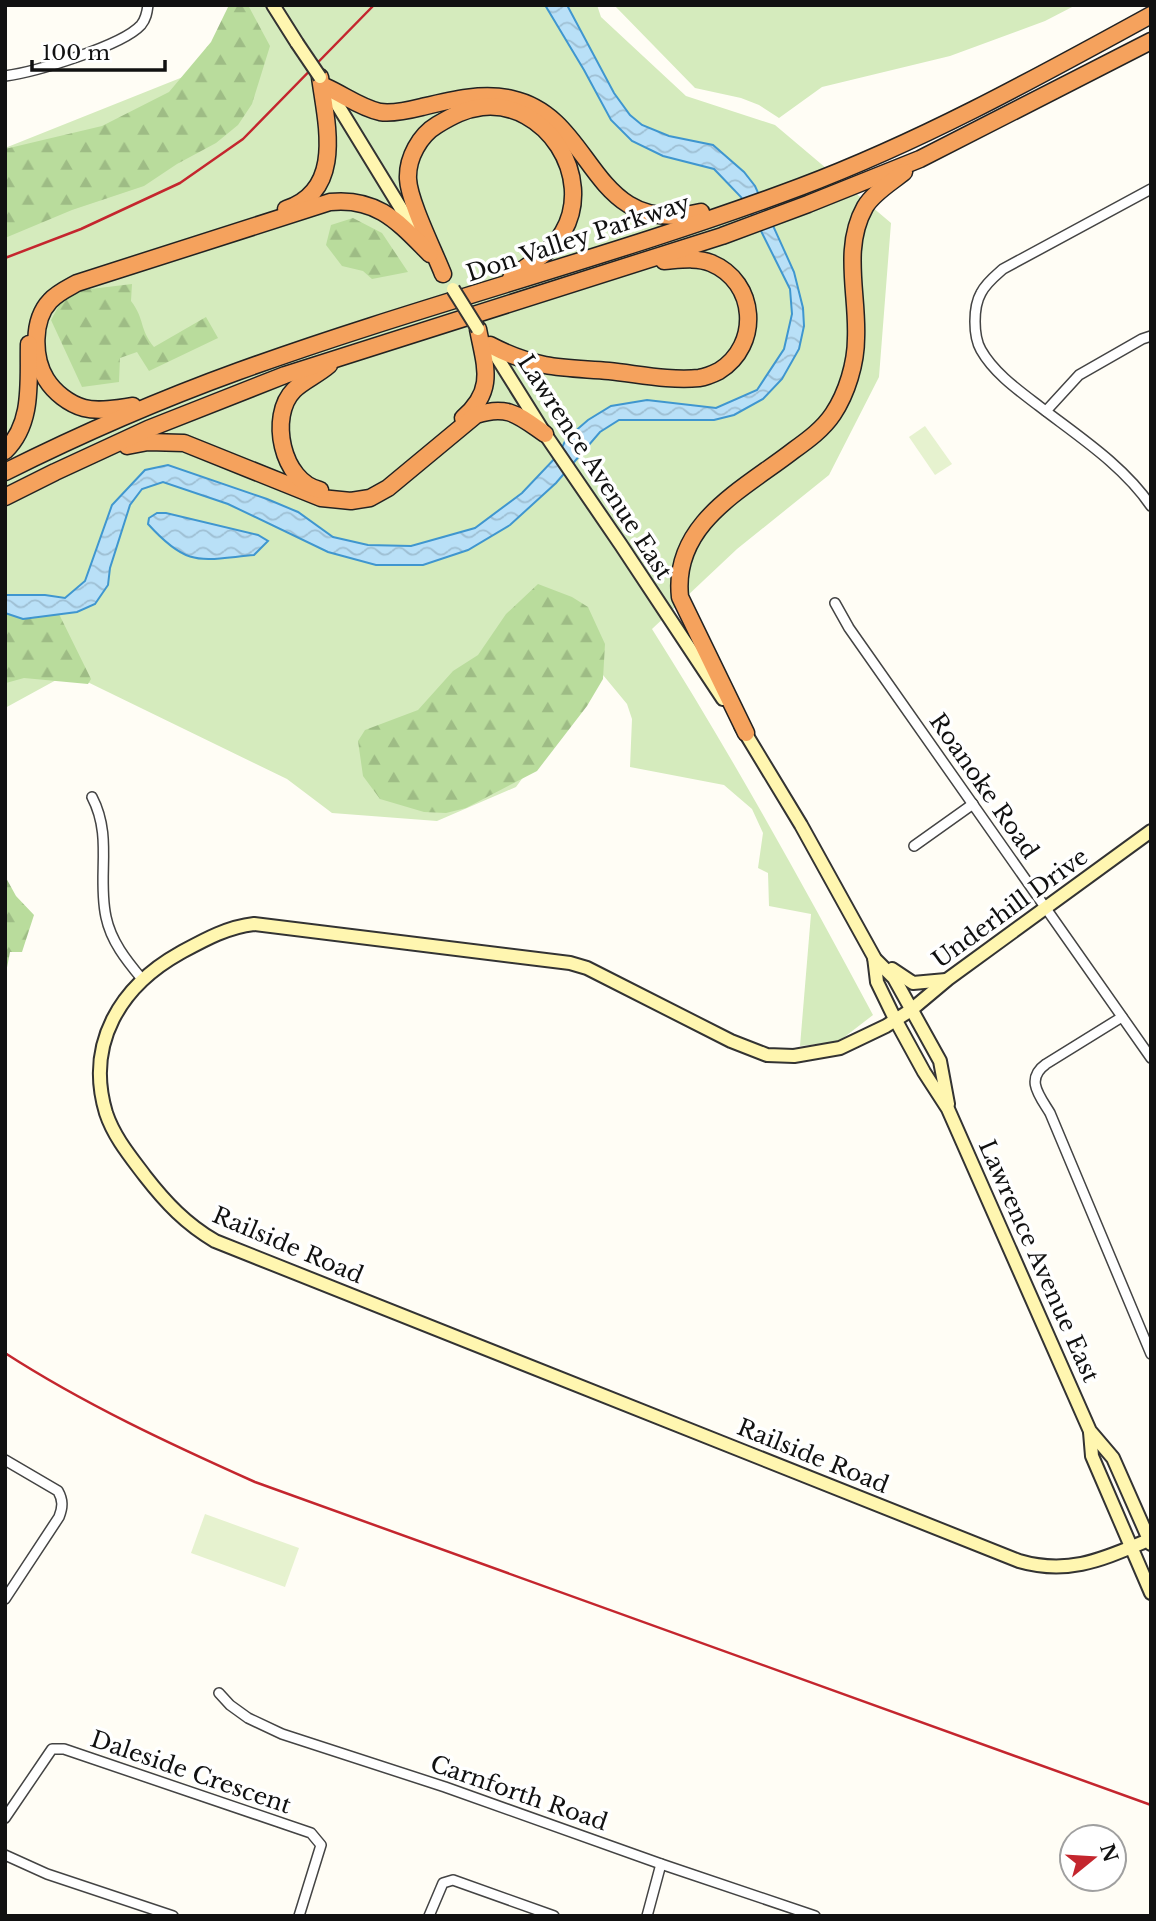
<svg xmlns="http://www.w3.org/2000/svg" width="1156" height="1921" font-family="'Libre Baskerville',serif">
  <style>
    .grass { fill: #d5ebbd }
    .forest { fill: url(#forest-firs) }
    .pitch { fill: #e6f2cf }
    .water { fill: url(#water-waves); stroke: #3f96cf; stroke-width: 2 }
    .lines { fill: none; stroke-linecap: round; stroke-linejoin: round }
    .street-casing { stroke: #444; stroke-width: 12 }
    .secondary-casing { stroke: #333; stroke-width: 16 }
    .highway-casing { stroke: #222; stroke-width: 19 }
    .street { stroke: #fff; stroke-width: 9 }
    .secondary { stroke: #fff6b0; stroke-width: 12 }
    .highway { stroke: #f5a25d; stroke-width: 16 }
    .rail { stroke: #c4262e; stroke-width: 2.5 }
    .secondary-bridge-casing { stroke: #333; stroke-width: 16; stroke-linecap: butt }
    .secondary-bridge { stroke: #fff6b0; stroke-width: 12 }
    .labels { text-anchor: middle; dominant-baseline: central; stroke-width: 7; stroke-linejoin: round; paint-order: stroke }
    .street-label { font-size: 23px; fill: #111; stroke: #fff }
  </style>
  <defs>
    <pattern id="forest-firs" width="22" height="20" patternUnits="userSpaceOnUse" patternTransform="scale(1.75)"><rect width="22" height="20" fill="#b9dc9c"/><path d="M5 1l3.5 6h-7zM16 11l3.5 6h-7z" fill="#9ebc85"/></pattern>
    <pattern id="water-waves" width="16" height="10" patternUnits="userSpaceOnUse" patternTransform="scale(1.75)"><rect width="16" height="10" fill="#b9e0f7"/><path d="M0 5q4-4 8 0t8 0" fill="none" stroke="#9ebfd3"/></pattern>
  </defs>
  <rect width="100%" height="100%" fill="#fffdf5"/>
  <!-- grass -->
  <g class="grass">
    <path d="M244,5h353l4,12 85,79 89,29 116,98 -12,154 -50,98 -92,74 -85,80c79,125 151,255 221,386l-35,27 -38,4 11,-132 -42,-8 -1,-33 -10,-5 5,-35 -11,-24 -28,-24 -94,-18 2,-48 -5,-15 -24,-29 -15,13 -72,99 -79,34 -105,-8 -45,-34 -218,-106 -64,35v-560l213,-85z"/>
    <polygon points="614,5 1076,5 1045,21 950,56 822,87 779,118 759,105 741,98 695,88"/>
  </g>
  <!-- forest -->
  <g class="forest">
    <polygon points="229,5 248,5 270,46 252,104 238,125 216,143 177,164 144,186 72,210 5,238 5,149 102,126 169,92 211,42"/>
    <polygon points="353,218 382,233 408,272 372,279 363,271 342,266 326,245 331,225"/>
    <path d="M132,284l-1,17c14,18 8,28 23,46l52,-30 12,21 -69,33 -12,-19 -17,6 -1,24 -37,5 -31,-67 11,-20 12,-9z"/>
    <polygon points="538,584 572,597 588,607 605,644 603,679 587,706 537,771 466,808 446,813 424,812 380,799 363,776 358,741 365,730 418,710 453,671 478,655 506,614"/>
    <polygon points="5,613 23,619 59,614 91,679 88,684 24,678 6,683 5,686"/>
    <polygon points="5,876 16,896 34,915 22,952 10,952 5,978"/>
  </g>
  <!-- pitch -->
  <g class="pitch">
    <polygon points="925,426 952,464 935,475 909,437"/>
    <polygon points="205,1514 299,1548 285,1587 191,1553"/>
  </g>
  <!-- water -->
  <g class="water">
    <polygon points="545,5 567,5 614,93 630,115 642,125 669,136 713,145 744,172 755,186 794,272 803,308 804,326 799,349 782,379 763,399 734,415 714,420 619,420 600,432 556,483 510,525 468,550 423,565 376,565 328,552 228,504 163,482 142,489 130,505 110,568 108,585 95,604 77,612 23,619 5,613 5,595 45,595 65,598 85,581 112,505 145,470 168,465 267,499 298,512 333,537 368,545 411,546 475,528 522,493 559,454 566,439 588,420 611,406 647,400 716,408 757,390 784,349 792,314 790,289 759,227 741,197 714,169 663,156 632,141 611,120 584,70"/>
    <path d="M157,513h9l92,22 10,6 -14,14c-55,5 -66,13 -106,-31l1,-6z"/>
  </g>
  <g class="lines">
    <defs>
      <g id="street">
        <path d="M5,76c30,-4 117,-30 136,-51 5,-6 6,-12 7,-20"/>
        <path d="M1151,189l-148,80c-8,7 -17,14 -22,24 -8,14 -8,43 0,57 13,23 37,40 58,56 39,30 84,59 112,100"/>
        <polyline points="1046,411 1079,375 1142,339 1151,336"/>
        <polyline points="835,603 849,628 1151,1058"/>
        <path d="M92,797c21,40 5,79 14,120 5,24 20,43 36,62"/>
        <polyline points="914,846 973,804"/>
        <path d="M1122,1017l-76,47c-21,15 -7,31 4,49l101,241"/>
        <path d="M5,1460l53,31c5,9 5,16 1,26l-54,82"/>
        <polyline points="219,1693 230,1705 248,1718 282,1734 445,1787 661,1864 815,1916"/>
        <polyline points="5,1818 52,1749 64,1749 311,1833 321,1845 299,1916"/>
        <polyline points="5,1855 47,1874 173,1916"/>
        <polyline points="429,1916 443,1883 453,1880 554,1916"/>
        <polyline points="647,1916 661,1864"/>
      </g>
      <g id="secondary">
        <polyline points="273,5 297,43"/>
        <polyline points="326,86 419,238"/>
        <polyline points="490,346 545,434 621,545 723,699"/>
        <polyline points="741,726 801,825 874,957 877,982 895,1019 924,1072 948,1109 1090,1431 1113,1458 1151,1544"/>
        <path d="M1151,831l-203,148 -37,31 -25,16 -46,22 -46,8 -27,-1 -36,-14 -144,-73 -17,-5 -316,-39c-27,3 -50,16 -74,29 -59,33 -95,90 -74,160 8,24 24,43 39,63 21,27 41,48 70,65l804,320c51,15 86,-3 132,-22"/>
        <polyline points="874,958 894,978 940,1061 948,1104"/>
        <polyline points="892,969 913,983 946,980"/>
        <polyline points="1090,1432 1092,1456 1151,1593"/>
      </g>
      <g id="highway">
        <path d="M326,87c18,8 35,21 54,25 13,2 30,-2 42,-5 29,-7 61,-15 90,-8 85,19 76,140 189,113"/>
        <path d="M286,209c59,-19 40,-87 34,-132"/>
        <path d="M443,274c-9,-23 -34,-73 -35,-95 -1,-21 12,-44 29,-54 15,-9 28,-16 45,-18 64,-7 113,70 81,125 -12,21 -34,32 -52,46"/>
        <path d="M490,345c17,9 35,16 55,20 20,4 43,4 64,6 29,3 61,10 90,7 7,-1 14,-4 20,-7 42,-26 38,-89 -8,-108 -14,-6 -32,-3 -47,-2"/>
        <path d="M133,406c-15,2 -34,6 -49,2 -15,-4 -30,-16 -38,-29 -13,-21 -14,-59 4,-78 7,-8 18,-13 27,-18l253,-81c48,-5 69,21 100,52"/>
        <path d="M463,418c33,-28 22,-52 15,-89"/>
        <path d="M127,446l21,-4 36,1 137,55 30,3 19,-3 18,-10 88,-73c32,-11 43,1 69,19"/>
        <path d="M5,451c29,-28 23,-71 24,-107"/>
        <path d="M5,472c76,-38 154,-72 234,-101 185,-67 377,-115 561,-184 122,-46 236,-109 351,-172"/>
        <path d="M320,490c-38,-8 -52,-74 -26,-100 9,-9 25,-16 35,-25"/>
        <polyline points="5,497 55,472 148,429 285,375 722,236 808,204 920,159 1151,41"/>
        <path d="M746,733l-66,-136c-8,-74 64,-108 114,-147 14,-10 29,-21 39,-36 14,-21 23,-51 23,-76 2,-44 -14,-90 9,-131 8,-14 27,-25 39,-35"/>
      </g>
    </defs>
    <!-- street casing -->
    <use href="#street" class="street-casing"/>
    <!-- secondary casing -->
    <use href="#secondary" class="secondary-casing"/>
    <!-- highway casing -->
    <use href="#highway" class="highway-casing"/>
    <!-- street -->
    <use href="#street" class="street"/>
    <!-- secondary -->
    <use href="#secondary" class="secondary"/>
    <!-- highway -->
    <use href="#highway" class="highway"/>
    <!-- rail -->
    <g class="rail">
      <polyline points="5,258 81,229 180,183 243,139 374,5"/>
      <path d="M5,1353c79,51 165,91 250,129l896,323"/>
    </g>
    <defs>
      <g id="secondary-bridge">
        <polyline points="297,43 320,77"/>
        <polyline points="453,289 478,329"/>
      </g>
    </defs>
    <!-- secondary-bridge casing -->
    <use href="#secondary-bridge" class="secondary-bridge-casing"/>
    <!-- secondary-bridge -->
    <use href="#secondary-bridge" class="secondary-bridge"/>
  </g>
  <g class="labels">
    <!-- street labels -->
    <g class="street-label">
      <text transform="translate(578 238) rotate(-18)">Don Valley Parkway</text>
      <text transform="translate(595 467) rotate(57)">Lawrence Avenue East</text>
      <text transform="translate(984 786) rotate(55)">Roanoke Road</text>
      <text transform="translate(1010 908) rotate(-36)">Underhill Drive</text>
      <text transform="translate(288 1245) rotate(23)">Railside Road</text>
      <text transform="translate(1039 1261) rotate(66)">Lawrence Avenue East</text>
      <text transform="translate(813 1456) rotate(22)">Railside Road</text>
      <text transform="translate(191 1772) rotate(19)">Daleside Crescent</text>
      <text transform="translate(519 1793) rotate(19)">Carnforth Road</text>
    </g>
  </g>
  <!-- border -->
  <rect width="1156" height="1921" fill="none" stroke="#111111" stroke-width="14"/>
  <!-- north arrow -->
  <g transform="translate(1093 1858) rotate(72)"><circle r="33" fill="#ffffff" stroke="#a0a0a0" stroke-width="2"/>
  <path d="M0-5L12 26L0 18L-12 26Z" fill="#c4262e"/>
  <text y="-10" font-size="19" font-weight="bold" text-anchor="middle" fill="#111111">N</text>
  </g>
  <!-- scale -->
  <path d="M32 60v10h133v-10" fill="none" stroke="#111111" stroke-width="3.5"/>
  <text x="42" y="60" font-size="21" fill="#111111" stroke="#ffffff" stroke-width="5" paint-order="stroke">100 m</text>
</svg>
